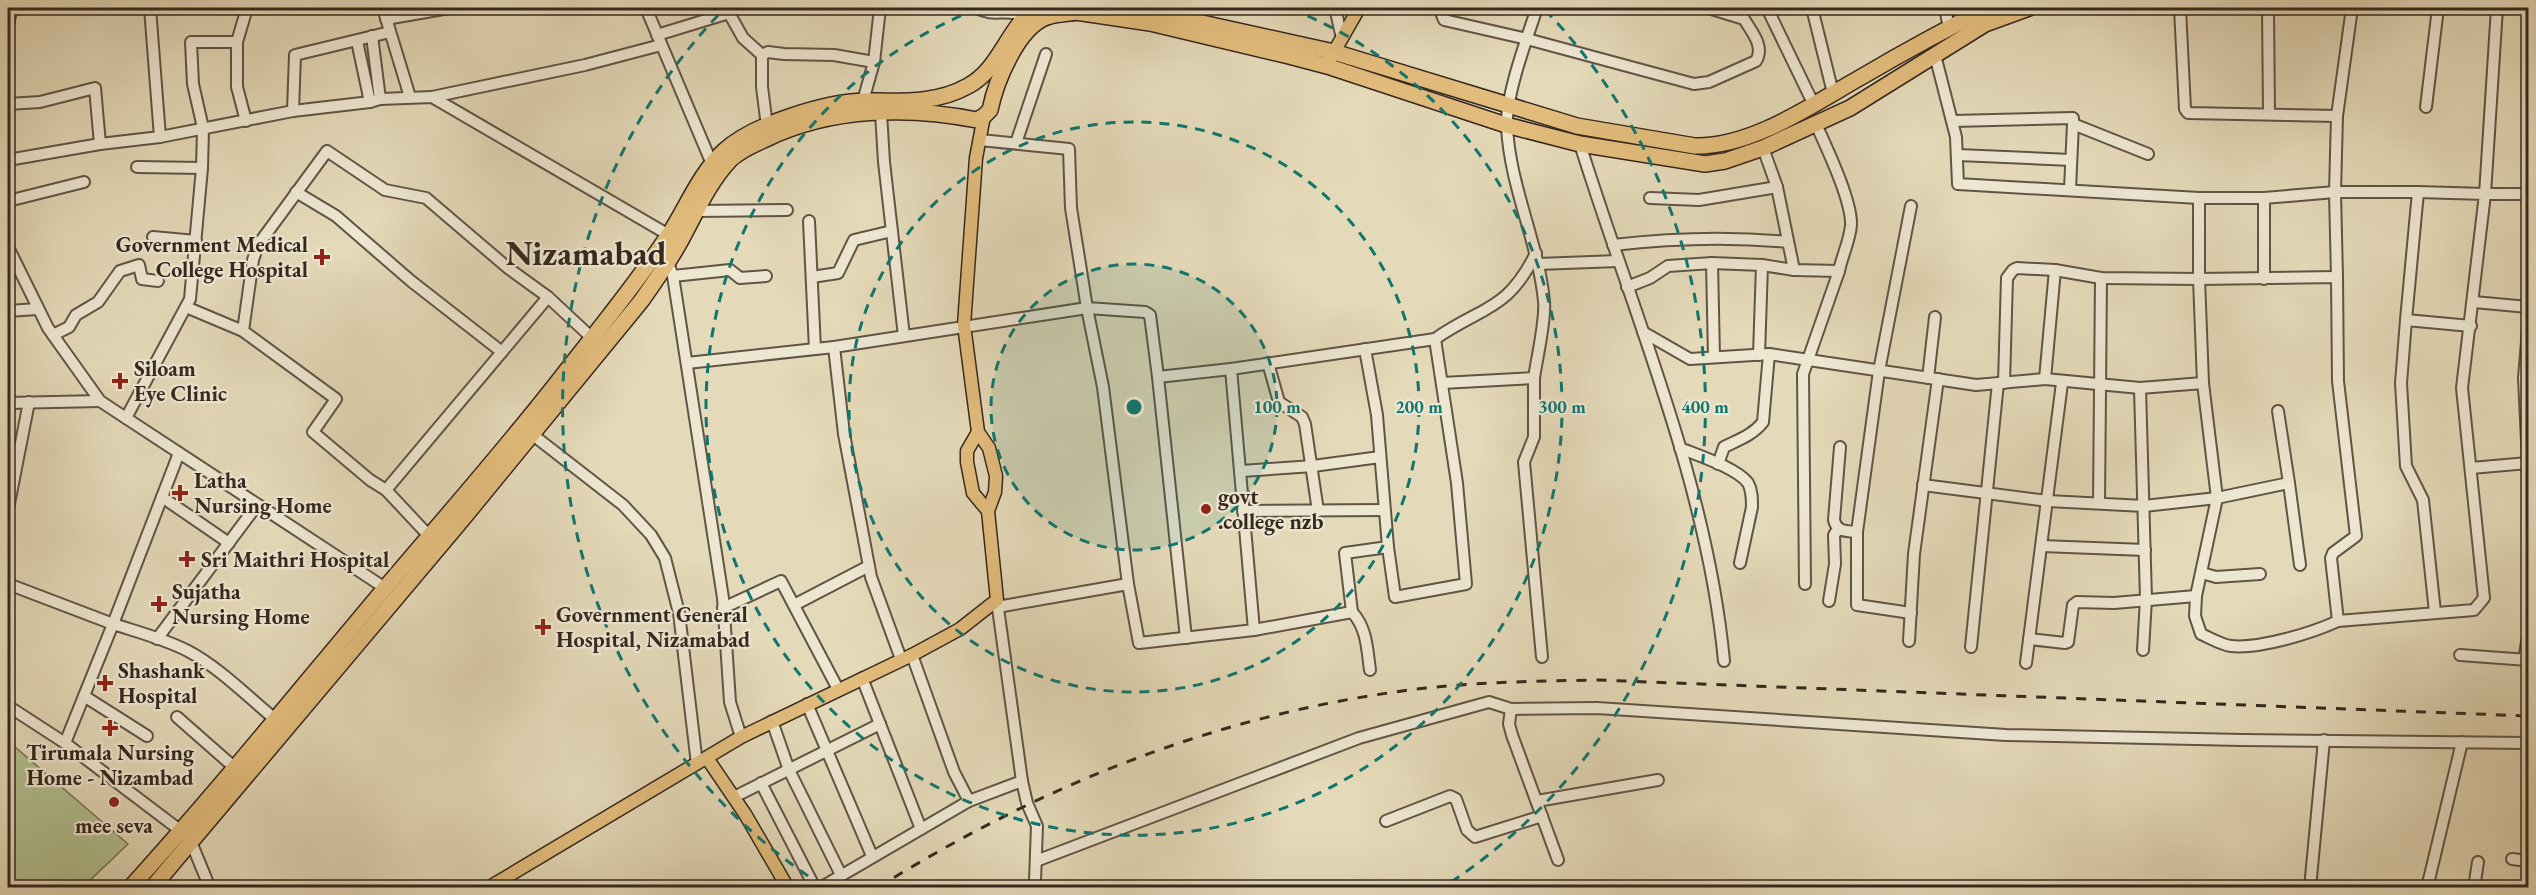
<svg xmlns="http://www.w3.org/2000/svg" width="2536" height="895" font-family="'EB Garamond',serif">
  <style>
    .green { fill: #b2bf90; stroke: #747458; stroke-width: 1.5 }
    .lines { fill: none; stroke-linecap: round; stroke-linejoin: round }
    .minor-casing { stroke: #615445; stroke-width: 14 }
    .major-casing { stroke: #35281f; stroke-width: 15 }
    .highway-casing { stroke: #35281f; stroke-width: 18 }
    .minor { stroke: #ede6d1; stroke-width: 10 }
    .major { stroke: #e2bc7c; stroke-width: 12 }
    .highway { stroke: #e2bc7c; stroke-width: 15 }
    .rail { stroke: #35281f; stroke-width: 3; stroke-dasharray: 10 10; stroke-linecap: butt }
    .ring { fill: none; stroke: #0f766e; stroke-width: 3; stroke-dasharray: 10 8 }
    .poi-dot { fill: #8f2418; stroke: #ede6d1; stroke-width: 2 }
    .labels { text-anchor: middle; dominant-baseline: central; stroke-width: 4.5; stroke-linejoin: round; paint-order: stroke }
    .poi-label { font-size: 22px; font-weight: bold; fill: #35281f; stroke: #ede6d1; text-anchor: start }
    .town-label { font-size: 34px; font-weight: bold; fill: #35281f; stroke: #ede6d1 }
    .centre { fill: #0f766e; stroke: #ede6d1; stroke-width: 3 }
    .ring-label { font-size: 18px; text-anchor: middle; font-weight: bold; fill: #0f766e; stroke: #ede6d1; stroke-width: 4.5; stroke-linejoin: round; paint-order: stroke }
  </style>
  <rect width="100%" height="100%" fill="#e4d9b8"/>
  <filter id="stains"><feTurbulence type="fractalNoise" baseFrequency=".00333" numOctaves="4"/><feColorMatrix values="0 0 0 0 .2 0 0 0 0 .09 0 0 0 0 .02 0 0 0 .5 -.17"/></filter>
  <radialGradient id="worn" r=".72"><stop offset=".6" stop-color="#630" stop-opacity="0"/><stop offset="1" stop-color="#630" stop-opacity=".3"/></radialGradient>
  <!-- green -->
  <polygon class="green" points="8,741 128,844 83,887 8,887"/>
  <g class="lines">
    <defs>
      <g id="minor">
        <polyline points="150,8 160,137"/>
        <polyline points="383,8 410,97"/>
        <polyline points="646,8 712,164"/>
        <path d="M977,8c19,11 31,-3 53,12"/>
        <polyline points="1335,8 1342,38"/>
        <path d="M1446,8l-4,7 2,5 83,19 167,45 15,-2 47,-21c9,-15 -5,-30 -12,-42l-36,-11"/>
        <polyline points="1767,8 1813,103"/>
        <polyline points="1812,8 1833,93"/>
        <polyline points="1945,8 1949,28"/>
        <polyline points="2180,8 2185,109 2188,113 2337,116"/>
        <polyline points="2268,8 2269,113"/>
        <polyline points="2352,8 2337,116 2335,192 2264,198 2199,198 2199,279 2337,277 2338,381 2356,536 2333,553 2331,558 2338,621 2474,610 2484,598 2462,388 2485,194 2418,192 2406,320"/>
        <polyline points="2497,8 2485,194 2528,194"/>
        <polyline points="386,19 449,8"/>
        <polyline points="8,24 12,8"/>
        <polyline points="657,35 729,13 743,38 762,55"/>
        <polyline points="372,36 380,99"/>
        <polyline points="357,41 370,102"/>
        <polyline points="1935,55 1956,137 1958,184 2199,198"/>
        <polyline points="432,97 585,65 661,45"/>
        <polyline points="863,101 874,62 880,8"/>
        <polyline points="8,104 40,102 95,88 100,144"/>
        <polyline points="2426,107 2438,8"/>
        <polyline points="293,111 295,55 390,32"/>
        <polyline points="881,113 884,162 904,336"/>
        <polyline points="246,121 237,87 237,42 247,8"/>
        <polyline points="1953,121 2073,118 2073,124 2148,154"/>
        <polyline points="767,126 762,87 762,55 768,52 784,54 834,55 874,62"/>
        <polyline points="980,140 1069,149 1071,208 1087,308 1145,312 1150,315 1158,377 1231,369 1254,630 1139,643 1128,584 997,607"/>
        <polyline points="1016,143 1046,54"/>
        <path d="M1580,144c53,170 127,338 144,517"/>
        <polyline points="1958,155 2071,160"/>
        <polyline points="8,160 100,144 160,137 293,111 370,102 380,99 432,97 674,238"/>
        <polyline points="137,167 202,168"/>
        <polyline points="1777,187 1794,270"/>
        <polyline points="2070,189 2073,124"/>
        <polyline points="296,192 336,216 411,281 502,352"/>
        <polyline points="1650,198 1699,200 1777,187 1763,148"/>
        <polyline points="2264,198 2264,279"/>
        <polyline points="8,201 84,182"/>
        <polyline points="1911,206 1879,371 1857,532 1857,605 1911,613"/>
        <polyline points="697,211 787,210"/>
        <polyline points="809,221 815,349"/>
        <polyline points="153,237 196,241"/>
        <path d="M1613,245c60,-7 114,-9 175,-3"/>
        <polyline points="8,247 48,328 100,401 385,588"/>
        <polyline points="666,258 673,276 723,598 730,702 741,737"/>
        <polyline points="1712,263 1714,357"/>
        <polyline points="1538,264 1618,261"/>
        <polyline points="673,276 730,270 740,278 766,276"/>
        <polyline points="812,277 838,273 854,240 892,231"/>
        <polyline points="2337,277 2335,192 2418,192"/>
        <path d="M1627,287l23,-9 18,-12 44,-3 50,2 32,5 45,1c3,-15 11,-31 12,-46 1,-25 -25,-78 -35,-101"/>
        <polyline points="2474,302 2528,307"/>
        <polyline points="186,307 243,331"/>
        <polyline points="8,311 37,309"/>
        <path d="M1643,332l47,27 79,-5 207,31 69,-6 95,9 63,-5 14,115 -21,98 -1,20 6,18c9,4 21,11 30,12 29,3 81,-13 107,-25"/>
        <polyline points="53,335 69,327 76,315 98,302 120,271 139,265 142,279 158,281"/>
        <path d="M1435,339c47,-33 72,-27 101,-86"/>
        <polyline points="834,347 844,434 871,577 901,659"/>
        <polyline points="1365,349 1377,415 1388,547"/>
        <polyline points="1759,355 1762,265"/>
        <polyline points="687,363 834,347 1087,308 1103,387 1128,584"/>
        <polyline points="1268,363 1279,402 1302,417 1305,424 1318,511"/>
        <polyline points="1231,369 1435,339 1457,483 1466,584 1395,597 1388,547 1345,553 1352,612 1254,630"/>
        <polyline points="1158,377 1186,638"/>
        <polyline points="1534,378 1534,437 1524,462 1542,657"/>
        <polyline points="1928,378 1935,317"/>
        <polyline points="2045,379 2055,270"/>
        <path d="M1442,383l92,-5c3,-21 12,-58 10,-77 -6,-60 -34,-114 -37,-174 -2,-30 20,-89 30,-119"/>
        <polyline points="2004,383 2007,278 2013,270 2017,268 2055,270 2101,278 2199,279 2203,383"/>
        <polyline points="2140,388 2146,599 2143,650"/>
        <polyline points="8,403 100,401"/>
        <polyline points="2278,411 2289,483"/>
        <polyline points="126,418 190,299 202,168 203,128 193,84 191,42 237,42"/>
        <polyline points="533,435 623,505 651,535 665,558 679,613 697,764"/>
        <path d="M1840,447l-6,73c3,12 11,11 23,12"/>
        <path d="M1680,448c17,7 57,20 68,35 4,7 4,16 4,24l-12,56"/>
        <path d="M1718,464l6,-17c14,-7 29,-12 39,-25l6,-68"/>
        <polyline points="2471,468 2528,463 2524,378 2528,329"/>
        <polyline points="1242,471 1313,466 1380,457"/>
        <polyline points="1923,485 2048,501 2144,506 2217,498 2289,483 2300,565"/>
        <polyline points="386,490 548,297"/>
        <polyline points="162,497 229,543"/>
        <polyline points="2099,503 2101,278"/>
        <polyline points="8,509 29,402"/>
        <polyline points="1243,511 1384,510"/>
        <polyline points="430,537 386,490 370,480 313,432 336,399 243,331 253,260 258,245 327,151 385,190 426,198 508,268 548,297 592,338"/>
        <polyline points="2042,546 2145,550"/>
        <polyline points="2202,573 2216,577 2260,574"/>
        <polyline points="8,584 113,624 179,453"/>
        <polyline points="1805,584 1803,374 1839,271"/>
        <polyline points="997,601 1022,781 1027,803 1037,826 1035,881 1037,888"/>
        <polyline points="1829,601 1835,564 1834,535 1838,529"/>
        <polyline points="794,605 869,566"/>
        <polyline points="723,608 781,581 838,689"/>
        <path d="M1352,612c15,16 15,37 18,58"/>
        <polyline points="2435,612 2423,500 2406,466 2401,383 2406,320 2471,326"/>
        <polyline points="157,639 257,505"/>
        <polyline points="2029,639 2065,643 2068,642 2073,605 2077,602 2114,603 2196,596"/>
        <polyline points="1909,641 1914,554 1938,379"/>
        <polyline points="1971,647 1998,383"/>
        <polyline points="912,655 954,772 969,801"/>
        <polyline points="2460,655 2528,660"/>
        <polyline points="2524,660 2528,636"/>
        <polyline points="2026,663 2062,383"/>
        <polyline points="862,678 921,829"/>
        <polyline points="84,696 147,736"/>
        <polyline points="807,704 872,856"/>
        <polyline points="8,706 65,743 181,831 191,842 210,888"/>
        <polyline points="1511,709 1509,724 1512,735 1558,860"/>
        <polyline points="177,717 235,768"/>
        <polyline points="772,721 789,770 841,875"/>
        <path d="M65,743l48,-119c25,8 52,15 75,27 32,17 60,46 88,69"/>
        <polyline points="761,783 815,888"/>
        <polyline points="734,797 880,724"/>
        <polyline points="1537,801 1658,780"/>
        <polyline points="1386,821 1450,796 1456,799 1467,830 1475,837 1542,816"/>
        <polyline points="2512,859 2528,861"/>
        <polyline points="1036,861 1359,738 1489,702 1511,709 1597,708 2006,735 2242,740 2528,743"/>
        <polyline points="820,888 969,801 1022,781"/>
        <polyline points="2310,888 2324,740"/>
        <polyline points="2427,888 2462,742"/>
        <polyline points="2474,888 2478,862"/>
      </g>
      <g id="major">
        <polyline points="1330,59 1359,8"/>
        <polyline points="978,432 967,451 967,462 973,493 988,511"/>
        <polyline points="707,758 745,814 788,888"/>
        <polyline points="488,888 741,737 912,655 960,629 997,600 988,511 995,492 996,476 989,448 978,432 964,325 976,158 984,116"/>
      </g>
      <g id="highway">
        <path d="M1134,8l200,44 243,74 118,20c58,1 118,-42 168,-70 41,-24 83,-47 125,-68"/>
        <polyline points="1076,12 1150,23 1289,56 1327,66 1506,125 1580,144 1705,164 1725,161 1763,148 1850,108 1985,24 2029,8"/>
        <path d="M130,888c89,-98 171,-200 256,-301 61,-72 124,-143 181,-217 35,-45 72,-90 103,-137 17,-27 31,-61 54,-82 29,-27 102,-49 141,-50 36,0 71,3 103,-15 33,-18 39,-58 68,-78"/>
        <path d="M152,888l309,-367 181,-221c13,-19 27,-38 38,-58 15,-27 28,-59 50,-82 10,-10 23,-15 36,-21 64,-31 141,-33 211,-19l7,-4 6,-6c6,-29 28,-83 57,-93 13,-5 30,-2 41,-9"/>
      </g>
    </defs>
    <!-- minor casing -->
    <use href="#minor" class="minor-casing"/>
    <!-- major casing -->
    <use href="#major" class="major-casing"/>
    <!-- highway casing -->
    <use href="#highway" class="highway-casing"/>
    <!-- minor -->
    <use href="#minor" class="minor"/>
    <!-- major -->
    <use href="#major" class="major"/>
    <!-- highway -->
    <use href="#highway" class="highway"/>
    <!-- rail -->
    <path class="rail" d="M877,888c170,-106 349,-177 549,-200 57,-6 114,-7 172,-8l930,36"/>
  </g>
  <!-- distance rings -->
  <circle cx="1134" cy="407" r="143" fill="#0f766e" fill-opacity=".12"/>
  <g class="ring">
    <circle cx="1134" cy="407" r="143"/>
    <circle cx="1134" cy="407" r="285"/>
    <path d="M1291 9A428 428 0 1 1 977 9"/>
    <path d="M823 886A571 571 0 0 1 723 10M1545 10A571 571 0 0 1 1445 886"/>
  </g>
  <!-- markers -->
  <g class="poi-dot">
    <path d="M319 248h6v6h6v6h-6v6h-6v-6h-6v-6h6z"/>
    <path d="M117 372h6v6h6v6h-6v6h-6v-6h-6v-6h6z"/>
    <path d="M177 484h6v6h6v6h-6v6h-6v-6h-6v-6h6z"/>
    <circle cx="1206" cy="509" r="6"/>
    <path d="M184 550h6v6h6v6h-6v6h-6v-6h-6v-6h6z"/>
    <path d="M156 595h6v6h6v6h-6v6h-6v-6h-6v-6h6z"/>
    <path d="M540 618h6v6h6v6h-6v6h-6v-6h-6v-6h6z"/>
    <path d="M102 674h6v6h6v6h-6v6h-6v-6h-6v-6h6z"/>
    <path d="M107 719h6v6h6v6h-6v6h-6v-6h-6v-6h6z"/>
    <circle cx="114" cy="802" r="6"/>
  </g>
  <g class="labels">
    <!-- poi labels -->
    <g class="poi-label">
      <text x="308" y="244" text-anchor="end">Government Medical<tspan x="308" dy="25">College Hospital</tspan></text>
      <text x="134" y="368">Siloam<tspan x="134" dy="25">Eye Clinic</tspan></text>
      <text x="194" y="480">Latha<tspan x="194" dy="25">Nursing Home</tspan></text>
      <text x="1218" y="496">govt<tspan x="1218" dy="25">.college nzb</tspan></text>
      <text x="201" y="559">Sri Maithri Hospital</text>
      <text x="172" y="591">Sujatha<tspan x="172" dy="25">Nursing Home</tspan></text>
      <text x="556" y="614">Government General<tspan x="556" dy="25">Hospital, Nizamabad</tspan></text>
      <text x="118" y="670">Shashank<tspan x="118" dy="25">Hospital</tspan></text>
      <text x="110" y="752" text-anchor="middle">Tirumala Nursing<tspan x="110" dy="25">Home - Nizambad</tspan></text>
      <text x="114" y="825" text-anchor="middle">mee seva</text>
    </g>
    <!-- town labels -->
    <g class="town-label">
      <text x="586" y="253">Nizamabad</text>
    </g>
  </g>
  <circle cx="1134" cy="407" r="9" class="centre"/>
  <g class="ring-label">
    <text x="1277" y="413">100 m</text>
    <text x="1419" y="413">200 m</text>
    <text x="1562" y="413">300 m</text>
    <text x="1705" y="413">400 m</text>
  </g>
  <!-- margin -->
  <rect width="2536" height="895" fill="none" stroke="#e4d9b8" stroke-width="30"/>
  <rect x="9" y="9" width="2518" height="877" fill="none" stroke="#35281f" stroke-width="3"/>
  <rect x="15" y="15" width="2506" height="865" fill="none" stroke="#35281f" stroke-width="1.5"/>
  <rect width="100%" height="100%" filter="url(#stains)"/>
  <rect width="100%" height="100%" fill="url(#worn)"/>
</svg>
